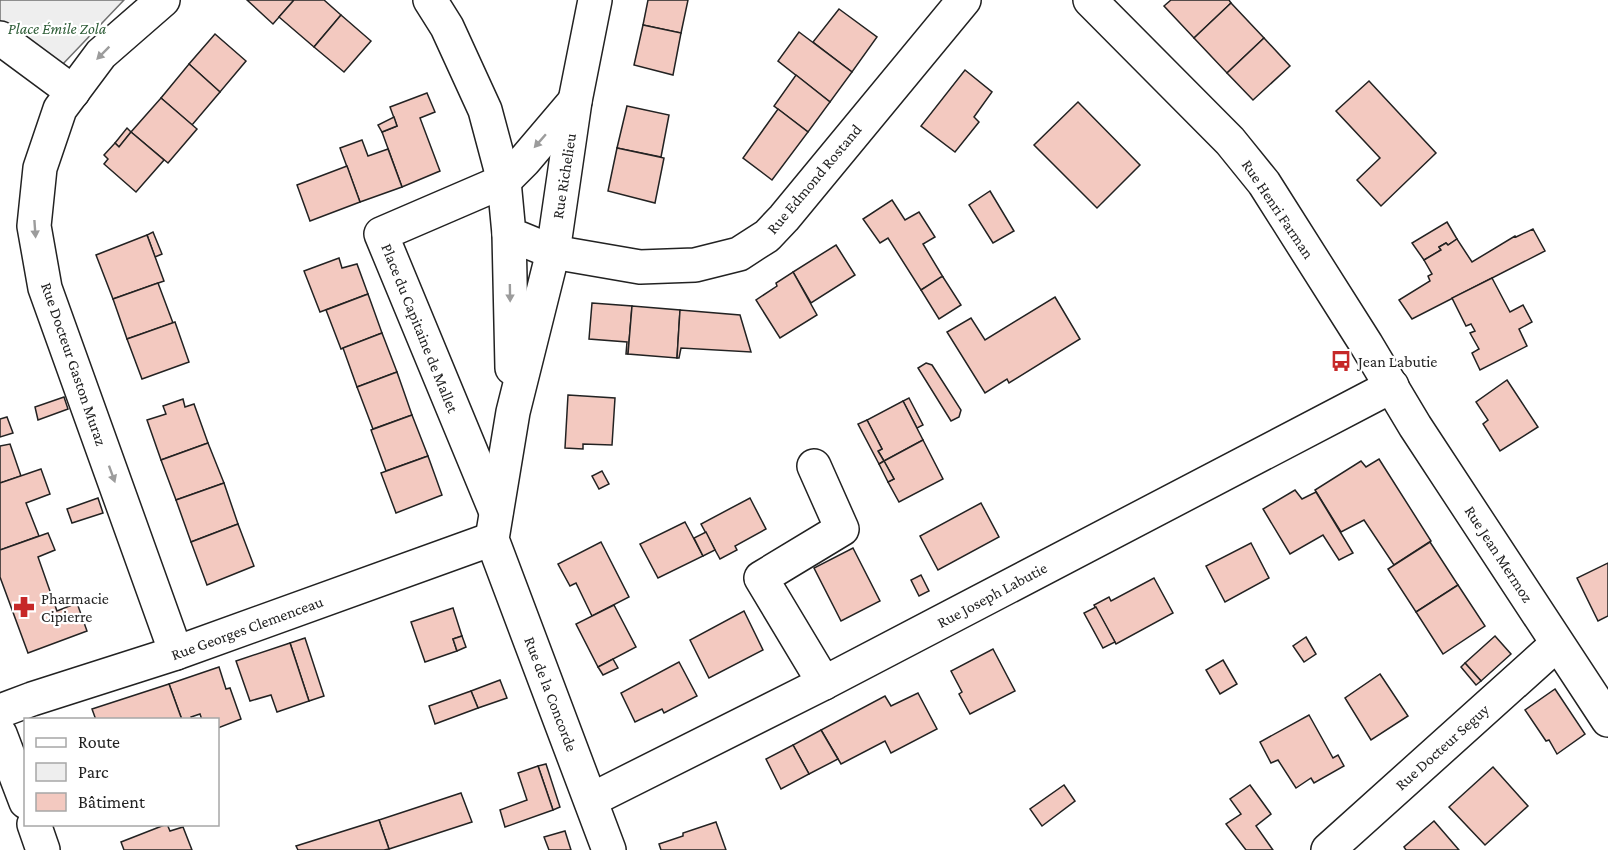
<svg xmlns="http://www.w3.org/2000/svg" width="1608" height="850" font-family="'Crimson Pro',serif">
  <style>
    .green { fill: #eee; stroke: #6f6f6f; stroke-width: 1.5 }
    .building { fill: #f3c9c0; stroke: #222; stroke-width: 1.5 }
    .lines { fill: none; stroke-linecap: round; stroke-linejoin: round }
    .minor-casing { stroke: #222; stroke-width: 36 }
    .major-casing { stroke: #222; stroke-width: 36 }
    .minor { stroke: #fff; stroke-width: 33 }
    .major { stroke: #fff; stroke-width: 33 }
    .oneway { fill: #9c9c9c }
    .labels { text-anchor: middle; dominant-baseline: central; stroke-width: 4.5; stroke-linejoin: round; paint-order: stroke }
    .park-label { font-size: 16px; font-style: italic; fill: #2f5e38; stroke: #fff }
    .street-label { font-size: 16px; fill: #222; stroke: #fff }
    .poi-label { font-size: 16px; fill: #222; stroke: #fff; text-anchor: start }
  </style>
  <rect width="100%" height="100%" fill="#fff"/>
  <!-- green -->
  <polygon class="green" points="0,0 124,0 61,66 0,21"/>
  <!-- building -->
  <g class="building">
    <polygon points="247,0 294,0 273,24"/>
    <polygon points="294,0 324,0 341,15 314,47 279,17"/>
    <polygon points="648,0 688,0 681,33 643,25"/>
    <polygon points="1171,0 1229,0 1231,3 1194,38 1164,6"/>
    <polygon points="1231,3 1264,38 1227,73 1194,38"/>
    <polygon points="839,9 877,37 852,72 813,42"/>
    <polygon points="341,15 371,41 344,72 314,47"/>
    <polygon points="643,25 681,33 673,75 634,65"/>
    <polygon points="799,32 852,72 830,102 778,61"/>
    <polygon points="215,34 246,61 220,92 189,64"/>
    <polygon points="1264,38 1290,66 1253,100 1227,73"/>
    <polygon points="189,64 220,92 192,125 161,98"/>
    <polygon points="965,70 992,92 974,117 979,122 955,152 921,126"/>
    <polygon points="796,75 830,102 808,132 774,106"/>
    <polygon points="1369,81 1436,153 1381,206 1357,180 1380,158 1336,111"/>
    <polygon points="427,93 435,112 420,118 440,171 402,187 382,132 397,126 390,107"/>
    <polygon points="161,98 197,129 168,163 131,132"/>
    <polygon points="1078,102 1140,165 1097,208 1034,145"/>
    <polygon points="627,106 669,115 661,157 617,148"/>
    <polygon points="778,109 808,132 772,180 743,158"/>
    <polygon points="394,117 397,126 382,132 378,125"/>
    <polygon points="127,128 131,132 119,147 115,143"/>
    <polygon points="131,132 164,160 136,192 104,164 108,159 104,155 115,143 119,147"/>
    <polygon points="362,140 368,156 388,149 402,187 360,202 340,148"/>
    <polygon points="617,148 664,158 655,203 608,191"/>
    <polygon points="347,166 360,202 310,221 297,185"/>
    <polygon points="990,191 1014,231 993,243 969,205"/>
    <polygon points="892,200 905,220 919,212 935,237 923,244 943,277 921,290 888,238 880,243 863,219"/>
    <polygon points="1447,222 1457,239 1448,245 1446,243 1439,247 1441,250 1424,260 1412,243"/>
    <polygon points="1533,229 1545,251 1412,319 1399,300 1430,281 1428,276 1432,274 1424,260 1441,250 1439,247 1446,243 1448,245 1457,239 1472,262 1515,236 1516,237"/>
    <polygon points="153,232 162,254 155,257 147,235"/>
    <polygon points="147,235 164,281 113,299 96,255"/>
    <polygon points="836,245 855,275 811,303 793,272"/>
    <polygon points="339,258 342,268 357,264 368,294 320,312 304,271"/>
    <polygon points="793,272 817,315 780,338 756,300 777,286 776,283"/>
    <polygon points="941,277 943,277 961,305 939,319 921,290"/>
    <polygon points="1492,278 1510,312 1523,305 1532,322 1519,329 1527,346 1480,370 1472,353 1479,349 1470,333 1475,331 1471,324 1466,326 1452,298"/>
    <polygon points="158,283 173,323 127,339 113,299"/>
    <polygon points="368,294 382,333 341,349 326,310"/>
    <polygon points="1055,297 1080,339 1009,383 1007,379 985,393 947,332 971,318 985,340"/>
    <polygon points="592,303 632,306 628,354 626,354 627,342 589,339"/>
    <polygon points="632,306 680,310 677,358 628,354"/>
    <polygon points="680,310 740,315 751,352 681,348 679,358 677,358"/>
    <polygon points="175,322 189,362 142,379 127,339"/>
    <polygon points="382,333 397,372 357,387 343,348"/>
    <polygon points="926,363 932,365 961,410 959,417 951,421 918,368"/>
    <polygon points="397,372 412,415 373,429 357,387"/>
    <polygon points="1507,380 1538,427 1500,451 1483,424 1488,420 1476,402"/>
    <polygon points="568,395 615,398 612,445 583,444 583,449 565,448"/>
    <polygon points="64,397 68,409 38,420 35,407"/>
    <polygon points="909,398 923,425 917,428 903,401"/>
    <polygon points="183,399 185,407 194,404 208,443 161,460 147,420 166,414 163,406"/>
    <polygon points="903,401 923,440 884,461 878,451 882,449 867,420"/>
    <polygon points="412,415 428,456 386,471 371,430"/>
    <polygon points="7,417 13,433 0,437 0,419"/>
    <polygon points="867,420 882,449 878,451 884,461 879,464 858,424"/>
    <polygon points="923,440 943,479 899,502 888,482 894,479 884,461"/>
    <polygon points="208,443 224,483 176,500 161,460"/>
    <polygon points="10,444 21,476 0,483 0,446"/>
    <polygon points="428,456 442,495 396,513 381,473"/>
    <polygon points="1379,459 1431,541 1394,565 1364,520 1341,532 1315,490 1361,461 1366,467"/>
    <polygon points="884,461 894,479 888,482 879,464"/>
    <polygon points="41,469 50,494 26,503 39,536 0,550 0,483"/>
    <polygon points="602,471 609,484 599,489 592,476"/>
    <polygon points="224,483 238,524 191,542 176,500"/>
    <polygon points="1295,490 1302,499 1316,492 1353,553 1339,560 1323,535 1290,554 1263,509"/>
    <polygon points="98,498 103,513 72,523 67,509"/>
    <polygon points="750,498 766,529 735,546 737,550 720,559 701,524"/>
    <polygon points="981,503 999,537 938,570 920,536"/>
    <polygon points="685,522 703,556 658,578 640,544"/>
    <polygon points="238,524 254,566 207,585 191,542"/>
    <polygon points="706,532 715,550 703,556 694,538"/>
    <polygon points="48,533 55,550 38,557 57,611 77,603 87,631 28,653 0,577 0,550"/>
    <polygon points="601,542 629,597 592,616 576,583 570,586 558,564"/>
    <polygon points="1430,542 1458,585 1416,612 1388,569"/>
    <polygon points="1251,543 1269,578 1225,602 1206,566"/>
    <polygon points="853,548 880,601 841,621 814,568"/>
    <polygon points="1608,563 1608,616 1598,621 1577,578"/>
    <polygon points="921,575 929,591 919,596 911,580"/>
    <polygon points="1154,578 1173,613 1116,644 1094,605 1109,597 1111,601"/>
    <polygon points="1458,585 1485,626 1443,654 1416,612"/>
    <polygon points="614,605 636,647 598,667 576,624"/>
    <polygon points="1096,607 1115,642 1103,648 1084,613"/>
    <polygon points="453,608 462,636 453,639 457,651 425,662 411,622"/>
    <polygon points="744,611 763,650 709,678 690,640"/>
    <polygon points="462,636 466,647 457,651 453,639"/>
    <polygon points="1495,636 1511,654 1481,681 1465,663"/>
    <polygon points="1306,637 1316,654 1304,662 1293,646"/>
    <polygon points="305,638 324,696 309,701 290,643"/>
    <polygon points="290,643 309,701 277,712 271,695 250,701 236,661"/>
    <polygon points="993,649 1015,691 970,714 959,694 962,692 951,671"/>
    <polygon points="613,659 618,668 603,675 598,667"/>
    <polygon points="1223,660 1237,684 1220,694 1206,670"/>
    <polygon points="679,662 697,696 664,713 662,709 635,722 621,693"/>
    <polygon points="1465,663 1481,681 1476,685 1461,667"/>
    <polygon points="219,667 226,689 230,688 241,719 218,728 218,720 202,720 200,714 191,717 192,720 182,720 169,684"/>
    <polygon points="1380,674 1408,716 1371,740 1345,698"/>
    <polygon points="500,680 507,698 478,708 471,691"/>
    <polygon points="169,684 182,720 96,720 92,709"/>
    <polygon points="1555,689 1585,734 1557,754 1549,740 1546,741 1525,710"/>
    <polygon points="471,691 478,708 435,724 429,706"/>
    <polygon points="918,693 937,729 891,753 885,741 841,764 821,730 885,696 891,706"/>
    <polygon points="1309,715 1333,758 1338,755 1344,766 1314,783 1311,778 1296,788 1278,760 1271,763 1260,742"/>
    <polygon points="821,730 838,759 809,774 793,745"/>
    <polygon points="793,745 809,774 781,789 766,759"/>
    <polygon points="546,764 560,807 553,810 538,766"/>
    <polygon points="538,766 553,810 505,827 500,810 527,800 518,773"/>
    <polygon points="1493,767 1528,806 1485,845 1449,807"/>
    <polygon points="1064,785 1075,801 1042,826 1030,809"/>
    <polygon points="1250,785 1271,814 1256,826 1273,850 1246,850 1226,824 1241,814 1230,799"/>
    <polygon points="461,793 472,822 389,849 379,820"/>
    <polygon points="379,820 389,849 384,850 298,850 296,846"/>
    <polygon points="1434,821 1459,850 1406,850 1404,847"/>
    <polygon points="716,822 726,850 661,850 659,844 683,836 683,833"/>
    <polygon points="167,824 170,831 183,827 192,850 124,850 121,842"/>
    <polygon points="565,831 571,850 549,850 544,837"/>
  </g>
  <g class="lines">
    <defs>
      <g id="minor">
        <polyline points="163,0 101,54 60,109 40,168 34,226 45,288 176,653"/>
        <polyline points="430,0 447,27 485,110 504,181 509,234 553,252 640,267 695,265 739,254 767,236 784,218 964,0"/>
        <polyline points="595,0 575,101 553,252 513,412 492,539 609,850"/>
        <polyline points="1090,0 1230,141 1264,183 1366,344 1415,426 1608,720"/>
        <polyline points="0,38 73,92"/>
        <polyline points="509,234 512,368"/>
        <polyline points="814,466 842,529 761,578 824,683"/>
        <polyline points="496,512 381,234 504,181 524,161 575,101"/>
        <polyline points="0,711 32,699 176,653 492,539"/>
        <polyline points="591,800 824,683 1392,386"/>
        <polyline points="1328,850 1557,644"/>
      </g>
      <g id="major">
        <polyline points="0,734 26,802"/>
        <polyline points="34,824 43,850"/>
      </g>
    </defs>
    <!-- minor casing -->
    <use href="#minor" class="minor-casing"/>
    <!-- major casing -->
    <use href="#major" class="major-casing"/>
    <!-- minor -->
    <use href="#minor" class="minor"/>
    <!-- major -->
    <use href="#major" class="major"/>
  </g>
  <!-- one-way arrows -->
  <defs><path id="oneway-solid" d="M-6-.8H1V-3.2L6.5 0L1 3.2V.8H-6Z" transform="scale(1.5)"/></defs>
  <g class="oneway">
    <use href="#oneway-solid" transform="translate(103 53) rotate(135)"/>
    <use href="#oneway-solid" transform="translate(540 141) rotate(131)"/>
    <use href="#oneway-solid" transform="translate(35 229) rotate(86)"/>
    <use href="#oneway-solid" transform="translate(510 293) rotate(89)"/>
    <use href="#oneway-solid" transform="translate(112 474) rotate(70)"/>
  </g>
  <!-- icons -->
  <defs>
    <symbol id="bus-bare" viewBox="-9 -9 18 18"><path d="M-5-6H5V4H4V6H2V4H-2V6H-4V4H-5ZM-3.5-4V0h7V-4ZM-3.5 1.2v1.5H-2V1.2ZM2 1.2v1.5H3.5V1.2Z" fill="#c62828" stroke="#fff" stroke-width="2.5" paint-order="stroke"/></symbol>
    <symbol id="pharmacy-bare" viewBox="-9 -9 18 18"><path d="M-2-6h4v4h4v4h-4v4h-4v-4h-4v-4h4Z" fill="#c62828" stroke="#fff" stroke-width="2.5" paint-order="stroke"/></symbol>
  </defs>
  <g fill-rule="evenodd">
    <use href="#bus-bare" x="1326" y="346" width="30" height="30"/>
    <use href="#pharmacy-bare" x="9" y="592" width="30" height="30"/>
  </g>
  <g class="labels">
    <!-- park labels -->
    <g class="park-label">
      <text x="57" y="28">Place Émile Zola</text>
    </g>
    <!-- street labels -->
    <g class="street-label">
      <text transform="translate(564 176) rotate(-81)">Rue Richelieu</text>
      <text transform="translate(814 179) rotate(-50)">Rue Edmond Rostand</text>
      <text transform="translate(1278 209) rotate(56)">Rue Henri Farman</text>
      <text transform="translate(420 328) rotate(68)">Place du Capitaine de Mallet</text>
      <text transform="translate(74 364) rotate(71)">Rue Docteur Gaston Muraz</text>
      <text transform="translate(1499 554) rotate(57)">Rue Jean Mermoz</text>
      <text transform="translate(992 595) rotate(-28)">Rue Joseph Labutie</text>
      <text transform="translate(247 628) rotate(-20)">Rue Georges Clemenceau</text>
      <text transform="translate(551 694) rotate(69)">Rue de la Concorde</text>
      <text transform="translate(1442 747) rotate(-42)">Rue Docteur Seguy</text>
    </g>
    <!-- poi labels -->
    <g class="poi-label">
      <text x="1358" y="361">Jean Labutie</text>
      <text x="41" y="598">Pharmacie<tspan x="41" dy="18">Cipierre</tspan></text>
    </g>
  </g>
  <!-- legend -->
  <rect x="24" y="718" width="195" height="108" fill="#ffffff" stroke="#a7a7a7" stroke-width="1.5"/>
  <rect x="36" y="738" width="30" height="9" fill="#ffffff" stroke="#a7a7a7" stroke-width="1.5"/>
  <text x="78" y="748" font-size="18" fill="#222222">Route</text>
  <rect x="36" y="763" width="30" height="18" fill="#eeeeee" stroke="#a7a7a7" stroke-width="1.5"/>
  <text x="78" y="778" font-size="18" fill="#222222">Parc</text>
  <rect x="36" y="793" width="30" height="18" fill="#f3c9c0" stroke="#a7a7a7" stroke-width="1.5"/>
  <text x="78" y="808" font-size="18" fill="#222222">Bâtiment</text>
</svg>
